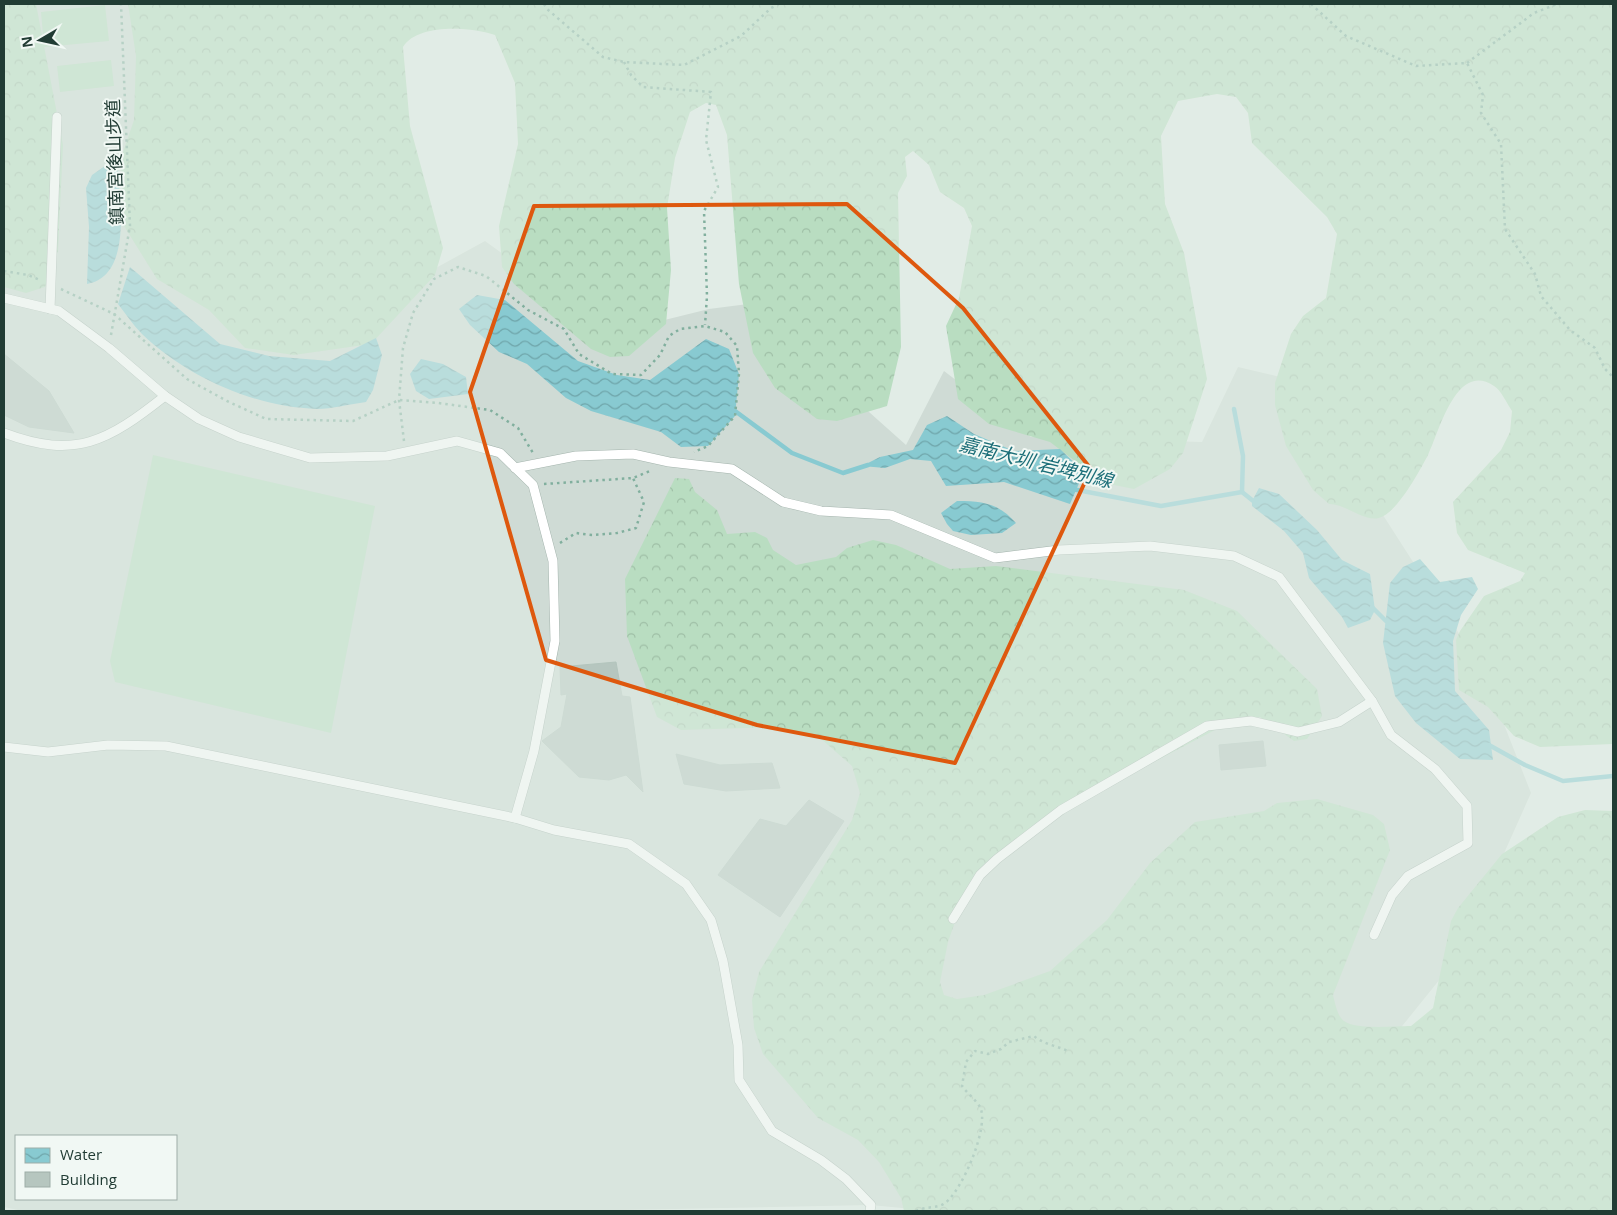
<svg xmlns="http://www.w3.org/2000/svg" width="1617" height="1215" font-family="'Open Sans','Noto Sans TC',sans-serif">
  <style>
    .built { fill: #cfdbd5; fill-rule: evenodd }
    .forest { fill: url(#forest-crowns) }
    .pitch { fill: #b9ddc1 }
    .water { fill: url(#water-waves) }
    .lines { fill: none; stroke-linecap: round; stroke-linejoin: round }
    .stream { stroke: #88cad1; stroke-width: 4.5 }
    .building { fill: #b6c6bf; stroke: #b3c5bd }
    .lane-casing { stroke: #a4b4ad; stroke-width: 10 }
    .path { stroke: #81af9e; stroke-width: 2.5; stroke-dasharray: 2.5 4; stroke-linecap: butt }
    .lane { stroke: #fff; stroke-width: 9 }
    .marked { fill: none; stroke: #de580e; stroke-width: 4; stroke-linejoin: round }
    .labels { text-anchor: middle; dominant-baseline: central; stroke-width: 4; stroke-linejoin: round; paint-order: stroke }
    .street-label { font-size: 18px; fill: #213c34; stroke: #f1f8f4 }
    .water-label { font-size: 19px; font-style: italic; fill: #1b6e78; stroke: #f1f8f4 }
  </style>
  <defs>
    <pattern id="forest-crowns" width="20" height="18" patternUnits="userSpaceOnUse" patternTransform="scale(1.25)"><rect width="20" height="18" fill="#b9ddc1"/><path d="M2 6a3 3 0 1 1 6 0M12 15a3 3 0 1 1 6 0" fill="none" stroke="#9fbfa6"/></pattern>
    <pattern id="water-waves" width="16" height="10" patternUnits="userSpaceOnUse" patternTransform="scale(1.25)"><rect width="16" height="10" fill="#88cad1"/><path d="M0 5q4-4 8 0t8 0" fill="none" stroke="#6fa5aa"/></pattern>
  </defs>
  <rect width="100%" height="100%" fill="#e1ece6"/>
  <!-- built -->
  <path class="built" d="M27,4h113l294,265 51,-28 127,92 97,-24 39,-5 158,141 38,-74 87,66 171,5 36,-75 59,14 186,290 48,122 -74,165 -79,98 -446,155 -61,-6 -299,6h-550l-18,-4v-949zM16,1136h160v63h-160z"/>
  <!-- forest -->
  <g class="forest">
    <polygon points="4,4 36,4 63,145 58,251 45,287 26,293 4,287"/>
    <path d="M128,4h1485v740l-73,3 -26,-11 -26,-29 -29,-17 -3,-50 4,-9 24,-35 36,-15 5,-8 -57,-23 -11,-17 -4,-31 48,-52 9,-18 2,-21c-5,-7 -11,-21 -18,-25 -38,-26 -55,47 -66,69 -9,17 -31,58 -49,63 -15,4 -33,-14 -50,-14l-16,-14 -27,-44 -11,-41v-22l16,-49 12,-18 23,-18 11,-64 -10,-17 -75,-74 -4,-30 -12,-16 -19,-3 -39,7 -17,35 4,68 19,49 23,126 -24,74 -13,16 -36,20 -30,-6 -54,-41 -61,-18 -31,-25 -12,-73 13,-28 13,-72 -8,-18 -24,-16 -11,-27 -16,-14 -8,6 2,19 -9,17 3,154 -14,59 -50,15 -20,-2 -42,-31 -22,-35 -14,-69 -12,-149 -11,-30 -10,-2 -16,9 -15,46 -8,50 4,62 -5,54 -37,32 -19,1 -19,-8 -77,-65 -12,-17 -3,-41 19,-82 -3,-61 -20,-48c-24,-8 -77,-12 -92,12l7,79 33,122 -8,27 -64,69 -77,11 -49,-7 -36,-38 -52,-31 -33,-53 -3,-68 13,-38 2,-64z"/>
    <path d="M675,478l14,1 6,13 22,18 10,24 28,-2 12,6 6,12 23,15 40,-8 11,-9 26,-8 23,5 54,24 46,-3 188,24 53,21 80,78 5,27 -15,23 -13,2 -34,-24 -26,3 -168,88 -76,60 -33,48 -9,26 -8,40 4,13 13,4 27,-4 66,-24 57,-51 43,-57 45,-41 69,-11 13,-8 40,-4 56,16 11,9 6,26 -57,145c2,7 4,21 11,26 12,9 51,5 67,5l22,-18 18,-87 7,-13 44,-54 56,-37 27,-7 28,1v400h-709l-3,-13 -22,-36 -21,-22 -40,-22 -55,-64 -9,-26 -2,-28 7,-28 93,-152 8,-27 -8,-27 -32,-28 -43,-11 -96,3 -24,-13 -30,-81 -2,-57z"/>
  </g>
  <!-- pitch -->
  <g class="pitch">
    <polygon points="105,5 109,41 44,47 41,12"/>
    <polygon points="111,60 114,86 60,92 57,66"/>
    <polygon points="153,455 375,506 331,733 115,682 110,661"/>
  </g>
  <!-- water -->
  <g class="water">
    <path d="M105,166l13,4c2,33 14,106 -31,114l2,-57 -3,-39 6,-13z"/>
    <path d="M130,267l90,77 49,12 61,5 46,-23 6,17 -9,35 -7,12c-16,2 -34,7 -49,7 -63,-2 -130,-32 -175,-75 -9,-9 -16,-20 -24,-30z"/>
    <polygon points="477,295 505,300 578,361 617,375 650,380 706,339 729,349 739,374 735,416 708,446 681,447 661,432 591,411 566,398 527,364 499,352 470,325 459,309"/>
    <polygon points="421,359 443,364 466,377 468,394 429,399 416,391 410,374"/>
    <polygon points="947,416 974,434 1014,451 1060,449 1084,472 1070,504 1004,482 946,486 931,461 910,459 885,468 862,466 880,457 913,450 927,425"/>
    <polygon points="1259,488 1279,494 1317,530 1342,560 1370,574 1375,610 1370,620 1348,628 1342,617 1309,578 1303,553 1284,531 1252,506 1252,501"/>
    <path d="M957,501c26,0 41,2 59,22l-14,10 -31,2 -18,-4 -6,-7 -6,-11z"/>
    <polygon points="1420,559 1440,582 1472,577 1478,589 1461,615 1453,641 1455,691 1489,730 1493,760 1460,759 1416,723 1395,696 1383,643 1390,583 1403,567"/>
  </g>
  <g class="lines">
    <!-- stream -->
    <g class="stream">
      <polyline points="731,408 792,453 843,473 868,465"/>
      <polyline points="1234,409 1243,456 1242,492"/>
      <polyline points="1072,489 1161,506 1242,492 1257,504"/>
      <polyline points="1372,607 1386,621"/>
      <polyline points="1489,745 1525,765 1563,781 1613,776"/>
    </g>
  </g>
  <!-- building -->
  <g class="building">
    <polygon points="4,354 49,391 74,433 29,427 4,415"/>
    <polygon points="616,662 622,696 630,697 643,792 626,775 609,780 579,777 542,741 561,727 567,694 561,695 560,667"/>
    <polygon points="1263,741 1266,766 1221,770 1219,745"/>
    <polygon points="676,754 720,765 772,763 780,788 726,791 684,784"/>
    <polygon points="809,800 844,821 780,917 718,875 760,819 786,826"/>
  </g>
  <g class="lines">
    <defs>
      <g id="lane">
        <polyline points="4,298 59,311 109,348 165,396 199,419 239,437 310,458 387,456 457,441 500,453 533,485 553,561 555,641 534,751 515,818"/>
        <polyline points="50,309 57,117"/>
        <path d="M4,433c72,27 104,8 161,-37"/>
        <polyline points="515,468 576,456 633,454 669,462 732,469 783,502 821,511 891,515 995,558 1059,550 1150,546 1234,556 1279,577 1372,701 1339,722 1298,732 1251,721 1207,726 1061,810 997,859 980,875 953,919"/>
        <polyline points="1372,701 1391,735 1435,769 1467,806 1468,843 1408,876 1392,895 1374,935"/>
        <polyline points="4,747 48,752 108,745 166,746 515,818 554,830 629,844 686,884 711,920 723,961 738,1045 739,1080 772,1131 821,1160 846,1179 871,1205 870,1211"/>
      </g>
    </defs>
    <!-- lane casing -->
    <use href="#lane" class="lane-casing"/>
    <!-- path -->
    <g class="path">
      <polyline points="544,4 547,9 603,57 624,62 684,65 741,36 771,8 779,4"/>
      <polyline points="1311,4 1346,36 1416,66 1467,63 1483,95 1481,113 1501,144 1505,229 1535,274 1541,296 1570,330 1595,348 1605,369 1613,377"/>
      <polyline points="624,62 631,75 643,87 711,92 706,140 718,187 704,211 707,296 705,325"/>
      <polyline points="1467,63 1534,13 1557,4"/>
      <polyline points="4,271 28,275 40,280"/>
      <polyline points="61,289 114,314 187,379 227,401 266,419 353,421 399,400 438,403 490,410 518,428 533,453"/>
      <polyline points="111,335 130,226 121,4"/>
      <polyline points="404,441 399,400 403,348 413,313 434,279 458,267 486,276 528,310 564,329 579,354 612,374 641,375 660,355 669,336 680,329 705,326 725,332 737,346 739,374 735,416 708,446 694,452"/>
      <polyline points="544,484 633,478 650,471"/>
      <polyline points="560,543 576,533 592,535 617,533 636,528 644,502 633,478"/>
      <path d="M916,1211c9,-5 21,-2 29,-8 17,-12 45,-77 35,-96 -4,-7 -13,-14 -18,-21l4,-24 9,-11 13,3 13,-5 8,-7 25,-6c9,8 23,10 34,15"/>
    </g>
    <!-- lane -->
    <use href="#lane" class="lane"/>
  </g>
  <!-- marked area -->
  <path d="M0 0H1617V1215H0ZM847,204l116,104 128,161 -136,294 -198,-38 -211,-65 -76,-268 64,-186z" fill="#e1ece6" fill-opacity=".55" fill-rule="evenodd"/>
  <path class="marked" d="M847,204l116,104 128,161 -136,294 -198,-38 -211,-65 -76,-268 64,-186z"/>
  <g class="labels">
    <!-- street labels -->
    <g class="street-label">
      <text transform="translate(114 162) rotate(-92)">鎮南宮後山步道</text>
    </g>
    <!-- water labels -->
    <g class="water-label">
      <text transform="translate(1036 462) rotate(14)">嘉南大圳 岩埤別線</text>
    </g>
  </g>
  <!-- border -->
  <rect width="1617" height="1215" fill="none" stroke="#213c34" stroke-width="10"/>
  <!-- legend -->
  <rect x="15" y="1135" width="162" height="65" fill="#f1f8f4" stroke="#9eada7"/>
  <rect x="25" y="1148" width="25" height="15" fill="url(#water-waves)" stroke="#9eada7"/>
  <text x="60" y="1160" font-size="15" fill="#213c34">Water</text>
  <rect x="25" y="1172" width="25" height="15" fill="#b6c6bf" stroke="#9eada7"/>
  <text x="60" y="1185" font-size="15" fill="#213c34">Building</text>
  <!-- north arrow -->
  <g transform="translate(40 40) rotate(261)" stroke="#f1f8f4" stroke-width="4" paint-order="stroke">
  <path d="M0-4L9 19L0 12L-9 19Z" fill="#213c34"/>
  <text y="-8" font-size="14" font-weight="bold" text-anchor="middle" fill="#213c34">N</text>
  </g>
</svg>
